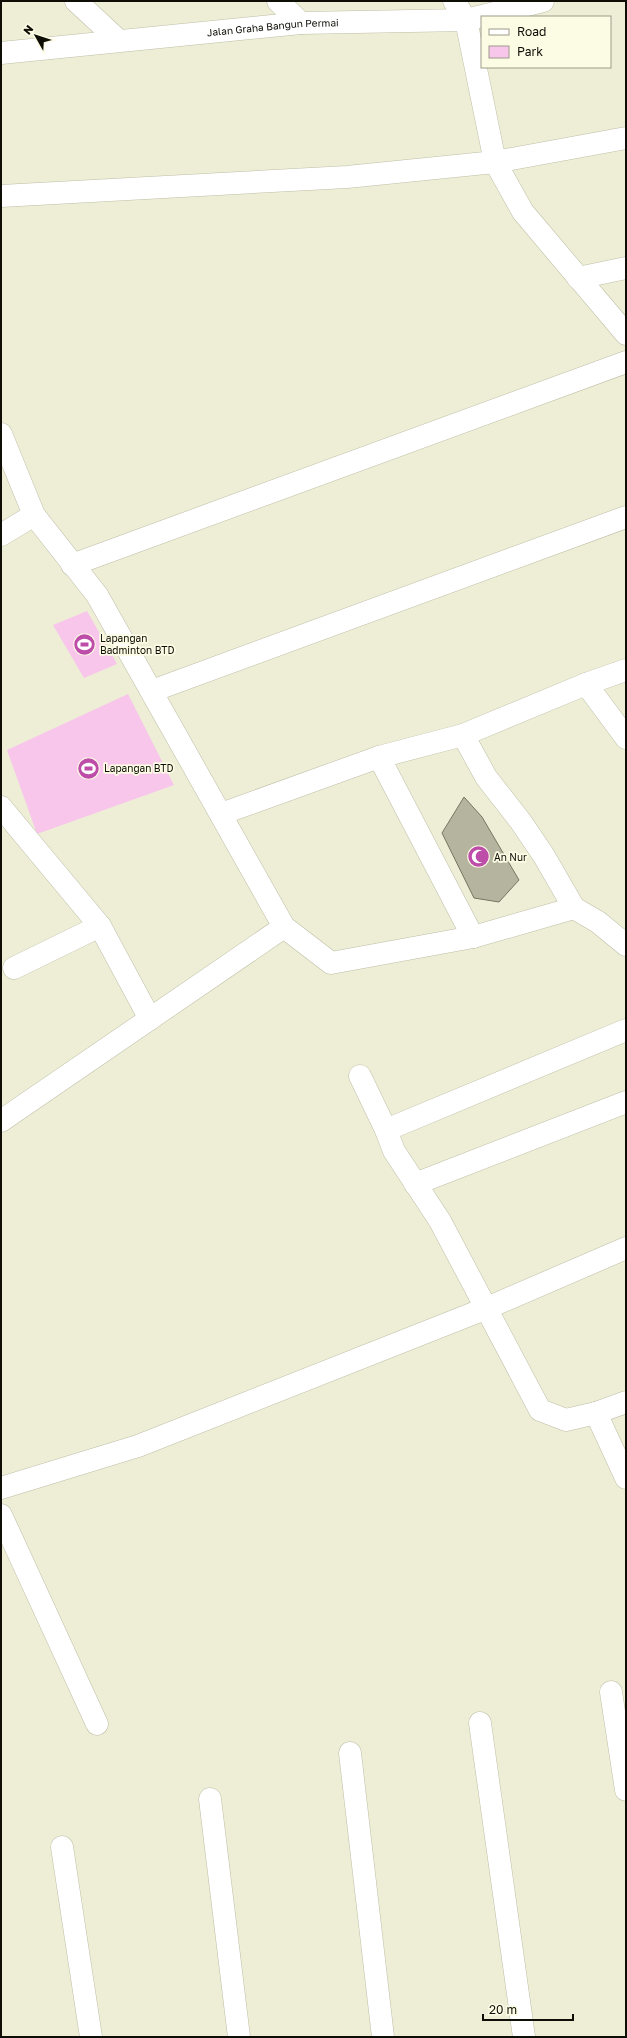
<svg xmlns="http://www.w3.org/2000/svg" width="627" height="2038" font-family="'Golos Text',sans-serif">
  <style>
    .green { fill: #f8c6eb }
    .building { fill: #b5b49e; stroke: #757560 }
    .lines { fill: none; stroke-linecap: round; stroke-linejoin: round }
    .minor-casing { stroke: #bebea7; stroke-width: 23 }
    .minor { stroke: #fff; stroke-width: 22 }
    .labels { text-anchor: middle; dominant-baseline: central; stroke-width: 3.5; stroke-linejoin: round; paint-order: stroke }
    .street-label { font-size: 10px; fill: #0e0d06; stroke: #fcfbe4 }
    .poi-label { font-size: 10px; fill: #0e0d06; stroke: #fcfbe4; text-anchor: start }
  </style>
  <rect width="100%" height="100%" fill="#eeeed7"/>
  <!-- green -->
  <g class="green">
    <polygon points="87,611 117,664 84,678 53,625"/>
    <polygon points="128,694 174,785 37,834 7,750"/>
  </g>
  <!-- building -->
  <polygon class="building" points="464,797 482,817 519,880 499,902 474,898 442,833"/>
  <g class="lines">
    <defs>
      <g id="minor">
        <polyline points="76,1 118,40"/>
        <polyline points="278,1 301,23"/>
        <polyline points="454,1 466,20 495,162 523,212 626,334"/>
        <path id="s1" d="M1,53l300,-30 165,-3 77,-19"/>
        <polyline points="1,196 347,177 495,162 626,138"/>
        <polyline points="578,278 626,268"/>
        <polyline points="1,434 34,515 97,595 284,927 331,963 473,937 574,908 598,922 626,945"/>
        <polyline points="1,535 34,515"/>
        <polyline points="72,565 626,362"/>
        <polyline points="586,684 626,738"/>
        <polyline points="152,691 626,517"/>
        <polyline points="463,735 486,777 521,822 544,856 574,908"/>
        <polyline points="379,757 473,937"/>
        <polyline points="1,807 100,926 150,1019"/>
        <polyline points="221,814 379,757 463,735 586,684 626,670"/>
        <polyline points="14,968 100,926"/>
        <polyline points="360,1076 386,1130 394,1151 440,1221 540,1410 566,1420 596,1413 626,1402"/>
        <polyline points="1,1121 284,927"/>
        <polyline points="386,1130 626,1030"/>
        <polyline points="415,1184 626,1102"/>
        <polyline points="596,1413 626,1478"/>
        <polyline points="1,1488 138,1446 487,1308 626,1248"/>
        <polyline points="1,1515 97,1724"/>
        <polyline points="611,1692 626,1790"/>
        <polyline points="480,1723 524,2037"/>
        <polyline points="350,1753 383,2037"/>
        <polyline points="210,1799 239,2037"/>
        <polyline points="62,1847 91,2037"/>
      </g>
    </defs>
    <!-- minor casing -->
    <use href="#minor" class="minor-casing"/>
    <!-- minor -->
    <use href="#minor" class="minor"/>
  </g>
  <!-- icons -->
  <defs>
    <symbol id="stadium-disc" viewBox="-11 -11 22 22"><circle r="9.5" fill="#bd4da9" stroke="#fcfbe4"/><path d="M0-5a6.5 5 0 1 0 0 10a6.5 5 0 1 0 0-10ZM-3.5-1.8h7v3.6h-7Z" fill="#fff"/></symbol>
    <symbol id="mosque-disc" viewBox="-11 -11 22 22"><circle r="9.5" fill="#bd4da9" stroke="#fcfbe4"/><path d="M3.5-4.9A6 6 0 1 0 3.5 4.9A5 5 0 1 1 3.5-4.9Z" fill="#fff"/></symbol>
  </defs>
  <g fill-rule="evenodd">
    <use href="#stadium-disc" x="72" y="632" width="25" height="25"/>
    <use href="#stadium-disc" x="76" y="756" width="25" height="25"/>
    <use href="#mosque-disc" x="466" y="844" width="25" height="25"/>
  </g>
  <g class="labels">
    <!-- street labels -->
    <g class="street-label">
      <text stroke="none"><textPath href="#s1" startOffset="273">Jalan Graha Bangun Permai</textPath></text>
    </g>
    <!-- poi labels -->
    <g class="poi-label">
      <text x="100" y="638">Lapangan<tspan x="100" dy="12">Badminton BTD</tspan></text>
      <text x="104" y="768">Lapangan BTD</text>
      <text x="494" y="857">An Nur</text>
    </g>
  </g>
  <!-- border -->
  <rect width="627" height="2038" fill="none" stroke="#0e0d06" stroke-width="4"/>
  <!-- legend -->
  <rect x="481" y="16" width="130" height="52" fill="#fcfbe4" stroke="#9d9c8b"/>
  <rect x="489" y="29" width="20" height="6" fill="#ffffff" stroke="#9d9c8b"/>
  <text x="517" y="36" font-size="12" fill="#0e0d06">Road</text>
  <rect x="489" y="46" width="20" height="12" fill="#f8c6eb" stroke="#9d9c8b"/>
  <text x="517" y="56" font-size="12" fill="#0e0d06">Park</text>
  <!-- north arrow -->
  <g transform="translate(36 36) rotate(309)" stroke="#fcfbe4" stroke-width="3" paint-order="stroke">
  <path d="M0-3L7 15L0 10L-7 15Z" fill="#0e0d06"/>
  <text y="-6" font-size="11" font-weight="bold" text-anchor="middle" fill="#0e0d06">N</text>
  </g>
  <!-- scale -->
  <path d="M483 2014v6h90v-6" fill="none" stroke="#0e0d06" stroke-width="2"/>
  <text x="489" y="2014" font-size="12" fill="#0e0d06" stroke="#fcfbe4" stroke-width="3" paint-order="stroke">20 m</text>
</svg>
